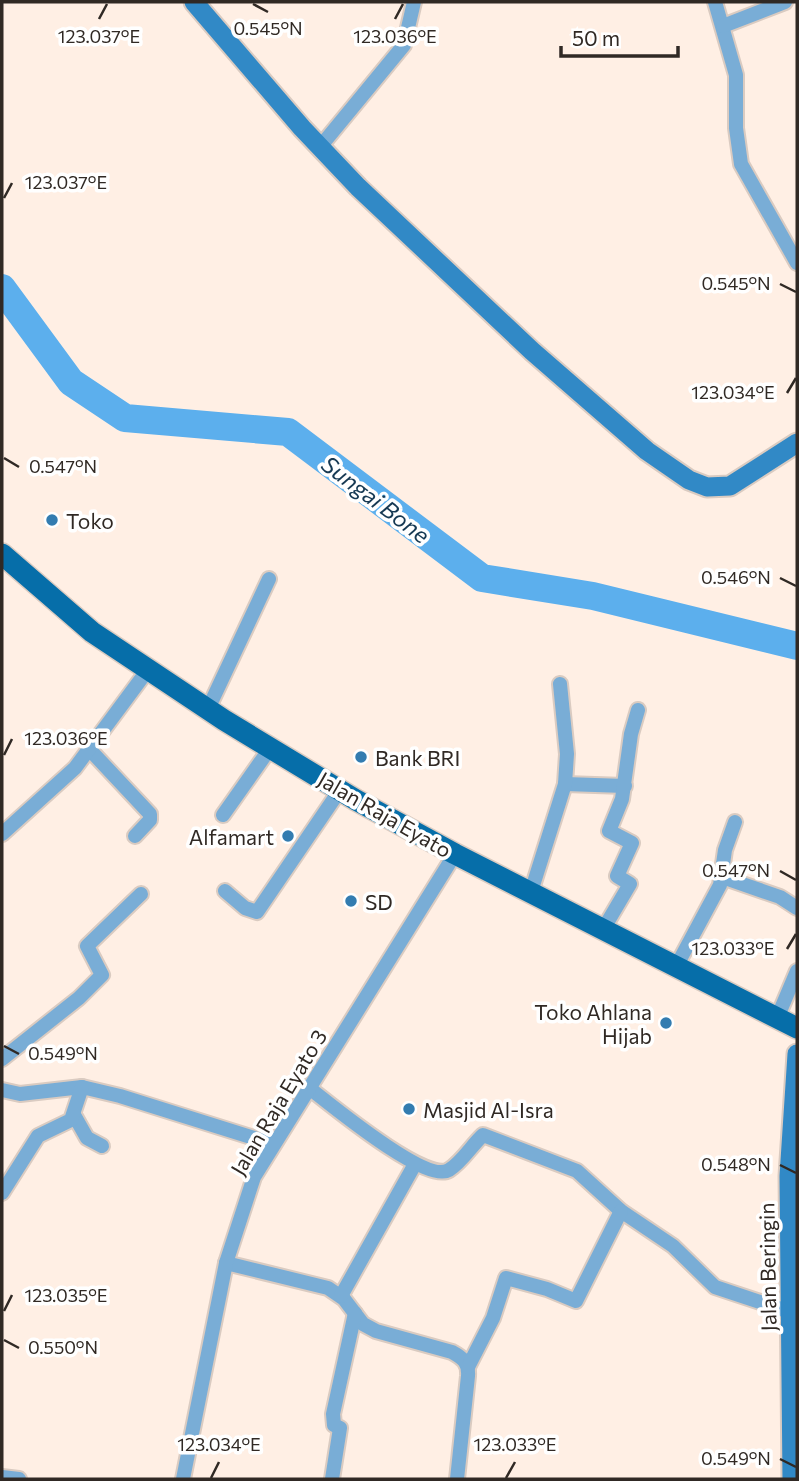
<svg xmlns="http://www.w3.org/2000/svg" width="799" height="1481" font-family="Commissioner,sans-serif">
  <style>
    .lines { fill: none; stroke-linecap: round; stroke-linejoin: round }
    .river { stroke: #5cafed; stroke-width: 28 }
    .street-casing { stroke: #dacbc1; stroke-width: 18 }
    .secondary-casing { stroke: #dacbc1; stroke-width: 23 }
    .primary-casing { stroke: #dacbc1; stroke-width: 24 }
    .street { stroke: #79add6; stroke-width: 14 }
    .secondary { stroke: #3189c6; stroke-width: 19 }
    .primary { stroke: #066ea9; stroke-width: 21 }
    .ticks { fill: none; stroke: #302924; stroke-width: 2.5 }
    .poi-dot { fill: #337cb0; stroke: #fff; stroke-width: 2.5 }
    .labels { text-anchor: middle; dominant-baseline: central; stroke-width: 7; stroke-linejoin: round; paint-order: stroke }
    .poi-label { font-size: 21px; fill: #302924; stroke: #fff; text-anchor: start }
    .street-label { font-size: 21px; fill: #302924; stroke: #fff }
    .water-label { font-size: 23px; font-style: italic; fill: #163953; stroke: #fff }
    .ticks-label { font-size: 18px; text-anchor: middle; fill: #302924; stroke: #fff; stroke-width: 7; stroke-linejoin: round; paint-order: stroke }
  </style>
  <rect width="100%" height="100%" fill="#ffefe4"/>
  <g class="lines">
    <!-- river -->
    <polyline class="river" points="2,288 71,382 125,418 288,432 482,578 593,596 797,646"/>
    <defs>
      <g id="street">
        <polyline points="715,2 736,75 736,128 741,164 797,263"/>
        <polyline points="723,26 785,2"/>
        <polyline points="320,147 404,45 414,2"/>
        <polyline points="208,709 269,579"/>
        <polyline points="91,751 150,814 150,820 135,836"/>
        <polyline points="565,784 625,786"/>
        <polyline points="223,815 271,747"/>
        <polyline points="2,834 75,768 147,671"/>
        <polyline points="722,877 780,897 797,908"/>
        <polyline points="225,891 245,908 257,912 340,790"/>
        <polyline points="531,892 565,784 567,754 560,684"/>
        <polyline points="604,928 630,884 617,876 632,843 609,831 622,799 631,734 638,710"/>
        <polyline points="677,965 720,885 725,850 735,822"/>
        <polyline points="778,1016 797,971"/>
        <polyline points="2,1059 79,998 102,975 87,946 141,894"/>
        <path d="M308,1087c22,17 118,97 141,83 13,-8 23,-25 34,-35l94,36 44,40 52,35 42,41 75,25"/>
        <polyline points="2,1090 20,1094 82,1087 120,1096 273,1144"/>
        <polyline points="74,1115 87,1138 102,1146"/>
        <polyline points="2,1193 38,1136 71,1120 82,1087"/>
        <path d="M226,1263l102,25 16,11 19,25 13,7 76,21c11,6 17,11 16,24l-11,103"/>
        <polyline points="341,1296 415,1164"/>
        <polyline points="468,1367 493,1318 506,1278 547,1289 576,1301 621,1211"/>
        <polyline points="2,1477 19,1479"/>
        <polyline points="183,1479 226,1263 254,1177 455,854"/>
        <polyline points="332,1479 340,1428 334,1425 333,1414 355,1313"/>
      </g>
      <g id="secondary">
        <polyline points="194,2 302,128 358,187 532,351 647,451 689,480 707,487 730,486 797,443"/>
        <polyline points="792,1479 789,1176 797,1054"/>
      </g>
      <polyline id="primary" points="2,554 92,632 224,720 356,800 455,854 797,1028"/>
    </defs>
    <!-- street casing -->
    <use href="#street" class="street-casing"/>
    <!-- secondary casing -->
    <use href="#secondary" class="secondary-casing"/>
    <!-- primary casing -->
    <use href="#primary" class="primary-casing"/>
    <!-- street -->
    <use href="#street" class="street"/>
    <!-- secondary -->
    <use href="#secondary" class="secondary"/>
    <!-- primary -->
    <use href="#primary" class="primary"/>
  </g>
  <!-- ticks -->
  <path class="ticks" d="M253,4l15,8M99,19l8,-15M395,19l8,-15M4,198l8,-15M780,284l16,8M787,393l9,-15M4,458l15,9M780,578l16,8M4,755l8,-16M780,871l16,9M787,949l9,-15M4,1046l15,8M780,1165l16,8M4,1311l8,-16M4,1340l15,8M780,1459l16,8M211,1478l8,-16M506,1478l9,-16"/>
  <!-- markers -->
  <g class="poi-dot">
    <circle cx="52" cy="520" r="7"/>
    <circle cx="361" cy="757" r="7"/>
    <circle cx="288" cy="836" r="7"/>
    <circle cx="351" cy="901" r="7"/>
    <circle cx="666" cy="1023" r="7"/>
    <circle cx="409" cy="1109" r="7"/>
  </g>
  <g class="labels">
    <!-- poi labels -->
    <g class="poi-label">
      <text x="66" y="520">Toko</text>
      <text x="375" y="757">Bank BRI</text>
      <text x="274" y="836" text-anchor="end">Alfamart</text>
      <text x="365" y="901">SD</text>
      <text x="652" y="1011" text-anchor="end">Toko Ahlana<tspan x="652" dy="24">Hijab</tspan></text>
      <text x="423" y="1109">Masjid Al-Isra</text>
    </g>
    <!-- street labels -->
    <g class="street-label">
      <text transform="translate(385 814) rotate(30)">Jalan Raja Eyato</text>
      <text transform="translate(278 1102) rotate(-59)">Jalan Raja Eyato 3</text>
      <text transform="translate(767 1267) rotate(-91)">Jalan Beringin</text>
    </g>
    <!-- water labels -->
    <g class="water-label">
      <text transform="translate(376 499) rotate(37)">Sungai Bone</text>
    </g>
  </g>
  <g class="ticks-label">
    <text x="268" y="35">0.545°N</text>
    <text x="99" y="43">123.037°E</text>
    <text x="395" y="43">123.036°E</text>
    <text x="66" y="189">123.037°E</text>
    <text x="736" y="290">0.545°N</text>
    <text x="733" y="399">123.034°E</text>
    <text x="63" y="473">0.547°N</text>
    <text x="736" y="584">0.546°N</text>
    <text x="66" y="745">123.036°E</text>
    <text x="736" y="877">0.547°N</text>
    <text x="733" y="955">123.033°E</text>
    <text x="63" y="1060">0.549°N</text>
    <text x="736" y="1171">0.548°N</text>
    <text x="66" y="1302">123.035°E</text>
    <text x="63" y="1354">0.550°N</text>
    <text x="219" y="1451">123.034°E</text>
    <text x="515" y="1451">123.033°E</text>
    <text x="736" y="1465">0.549°N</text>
  </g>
  <!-- border -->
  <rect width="799" height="1481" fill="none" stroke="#302924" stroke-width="7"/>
  <!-- scale -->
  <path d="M561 46v10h117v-10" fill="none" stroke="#302924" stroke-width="3.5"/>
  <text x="572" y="46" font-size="21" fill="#302924" stroke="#ffffff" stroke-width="5" paint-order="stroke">50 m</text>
</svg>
